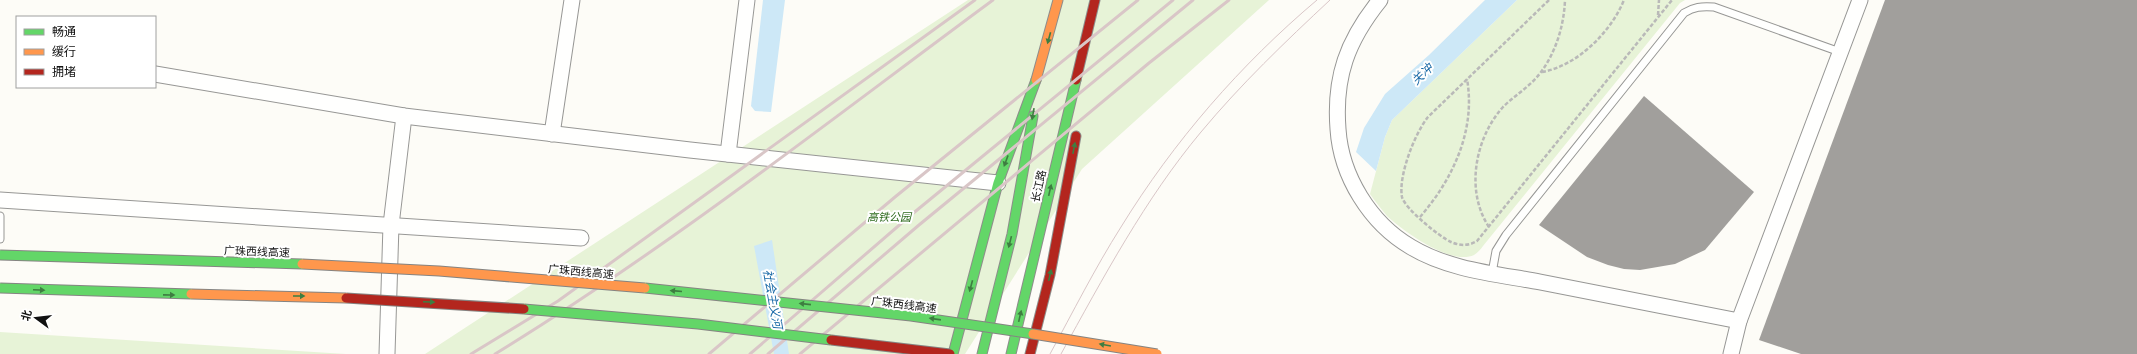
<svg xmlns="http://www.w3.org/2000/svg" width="2137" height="354" font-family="'Noto Serif','Noto Sans SC',serif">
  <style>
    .green { fill: #e7f3d7 }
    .water { fill: #cde8f7 }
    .building { fill: #a19f9c }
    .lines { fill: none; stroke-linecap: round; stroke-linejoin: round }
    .lane-casing { stroke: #979795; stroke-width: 9 }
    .street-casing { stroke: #979795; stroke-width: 17 }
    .fast-casing { stroke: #8e8d8b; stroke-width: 11 }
    .slow-casing { stroke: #8e8d8b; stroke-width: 11 }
    .jam-casing { stroke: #8e8d8b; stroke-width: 11 }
    .path { stroke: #b9b9b8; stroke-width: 2.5; stroke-dasharray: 4 2; stroke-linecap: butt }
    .lane { stroke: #fffffe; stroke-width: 7 }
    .street { stroke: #fffffe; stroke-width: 15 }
    .fast { stroke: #63d668; stroke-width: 9 }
    .slow { stroke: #ff974d; stroke-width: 9 }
    .jam { stroke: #b3261e; stroke-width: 9 }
    .tram { stroke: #d9c6c7; stroke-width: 1 }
    .rail { stroke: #d9c6c7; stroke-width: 3 }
    .fast-bridge-casing { stroke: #858482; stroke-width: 11; stroke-linecap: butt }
    .slow-bridge-casing { stroke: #858482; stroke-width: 11; stroke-linecap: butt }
    .jam-bridge-casing { stroke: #858482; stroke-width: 11; stroke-linecap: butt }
    .fast-bridge { stroke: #63d668; stroke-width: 9 }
    .slow-bridge { stroke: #ff974d; stroke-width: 9 }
    .jam-bridge { stroke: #b3261e; stroke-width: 9 }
    .oneway { fill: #3e7d41 }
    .labels { text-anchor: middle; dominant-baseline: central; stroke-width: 4; stroke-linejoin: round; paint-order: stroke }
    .street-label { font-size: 11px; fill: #111; stroke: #fff }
    .park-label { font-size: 11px; font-style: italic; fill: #2f6b1f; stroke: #fff }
    .water-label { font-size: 12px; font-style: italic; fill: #1768a6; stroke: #fff }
  </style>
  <rect width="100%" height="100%" fill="#fdfcf7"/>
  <!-- green -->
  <g class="green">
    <polygon points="968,0 1269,0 1082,169 965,354 425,354"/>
    <path d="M1517,0h168l-5,3 -197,243c-2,3 -6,7 -9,9 -23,11 -71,-24 -87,-39 -6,-7 -12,-15 -17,-22l15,-57 7,-17z"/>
    <polygon points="0,332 346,354 0,354"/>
  </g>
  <!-- water -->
  <g class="water">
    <polygon points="763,0 785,0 771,112 755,111 751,106"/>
    <polygon points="1485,0 1517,0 1392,120 1385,137 1376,171 1356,152 1364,128 1385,94 1429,55"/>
    <polygon points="772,240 789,354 774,354 754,246"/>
  </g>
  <!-- building -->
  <g class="building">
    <polygon points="1885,0 2137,0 2137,354 1801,354 1759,340"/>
    <polygon points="1644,96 1754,192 1705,250 1675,264 1640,270 1624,269 1608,265 1587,257 1539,225"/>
  </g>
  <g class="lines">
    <defs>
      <g id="lane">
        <polyline points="0,216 0,239"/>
        <path d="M1492,273l4,-22 10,-16 178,-222c10,-6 17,-7 30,-6l126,45"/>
      </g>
      <g id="street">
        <path d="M1380,0c-33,41 -46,77 -42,129 3,47 32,94 73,118 38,23 86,27 129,35 66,13 133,26 199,39"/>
        <polyline points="155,74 404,116 690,150 998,183"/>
        <polyline points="552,134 572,0"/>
        <polyline points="728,154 747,0"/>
        <polyline points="0,200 581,238"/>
        <polyline points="387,354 391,225 404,116"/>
        <polyline points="1731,354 1739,321 1860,0"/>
      </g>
      <g id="fast">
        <polyline points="953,354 998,183 1036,80"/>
        <polyline points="982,354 1012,234 1033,116"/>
        <polyline points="1011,354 1076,80"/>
      </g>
      <polyline id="slow" points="1036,80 1058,0"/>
      <g id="jam">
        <polyline points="1076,80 1095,0"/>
        <polyline points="1030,354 1050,275 1076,136"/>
      </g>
    </defs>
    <!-- lane casing -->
    <use href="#lane" class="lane-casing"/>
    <!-- street casing -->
    <use href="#street" class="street-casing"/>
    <!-- fast casing -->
    <use href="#fast" class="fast-casing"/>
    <!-- slow casing -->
    <use href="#slow" class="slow-casing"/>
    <!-- jam casing -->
    <use href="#jam" class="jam-casing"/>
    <!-- path -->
    <g class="path">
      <path d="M1549,0l-121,117c-13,16 -30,59 -26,80 3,12 38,40 49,45 9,4 18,4 26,-1l195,-241"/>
      <polyline points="1658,15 1659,0"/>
      <path d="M1542,72c35,-6 69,-40 82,-72"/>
      <path d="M1420,217c33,-38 56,-87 47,-138"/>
      <path d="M1489,227c-24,-36 -14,-89 14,-120 12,-12 28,-21 38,-35 15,-20 23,-47 24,-72"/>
    </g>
    <!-- lane -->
    <use href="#lane" class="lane"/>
    <!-- street -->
    <use href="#street" class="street"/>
    <!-- fast -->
    <use href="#fast" class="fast"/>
    <!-- slow -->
    <use href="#slow" class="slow"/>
    <!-- jam -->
    <use href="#jam" class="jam"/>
    <!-- tram -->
    <g class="tram">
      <path d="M1050,354c23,-42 45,-86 71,-127 53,-86 119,-162 196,-227"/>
      <path d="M1061,354c42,-76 84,-155 140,-222 40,-48 84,-90 129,-132"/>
    </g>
    <!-- rail -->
    <g class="rail">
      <polyline points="471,354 558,301 975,0"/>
      <path d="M495,354c173,-106 334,-233 498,-354"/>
      <polyline points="709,354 895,197 1138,0"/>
      <polyline points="750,354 911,215 1173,0"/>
      <polyline points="768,354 919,225 1193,0"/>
      <polyline points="800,354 1149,63 1229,0"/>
    </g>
    <defs>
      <g id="fast-bridge">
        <polyline points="0,255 302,264"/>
        <polyline points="0,288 191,294"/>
        <polyline points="645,288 911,316 1033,334"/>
        <polyline points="524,309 698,324 831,340"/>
      </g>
      <g id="slow-bridge">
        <polyline points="302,264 439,271 645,288"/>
        <polyline points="191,294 346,298"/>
        <polyline points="1033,334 1157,354"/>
      </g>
      <g id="jam-bridge">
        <polyline points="346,298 524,309"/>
        <polyline points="831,340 950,354"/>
      </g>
    </defs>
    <!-- fast-bridge casing -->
    <use href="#fast-bridge" class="fast-bridge-casing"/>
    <!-- slow-bridge casing -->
    <use href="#slow-bridge" class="slow-bridge-casing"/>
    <!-- jam-bridge casing -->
    <use href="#jam-bridge" class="jam-bridge-casing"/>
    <!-- fast-bridge -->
    <use href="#fast-bridge" class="fast-bridge"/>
    <!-- slow-bridge -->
    <use href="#slow-bridge" class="slow-bridge"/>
    <!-- jam-bridge -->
    <use href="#jam-bridge" class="jam-bridge"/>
  </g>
  <!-- one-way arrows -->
  <defs><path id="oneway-solid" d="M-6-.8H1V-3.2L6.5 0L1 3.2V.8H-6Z"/></defs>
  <g class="oneway">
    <use href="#oneway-solid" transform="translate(1049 38) rotate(105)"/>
    <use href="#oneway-solid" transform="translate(1033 114) rotate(100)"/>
    <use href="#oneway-solid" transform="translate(1074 148) rotate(-79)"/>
    <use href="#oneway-solid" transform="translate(1006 161) rotate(110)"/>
    <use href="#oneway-solid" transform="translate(1050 190) rotate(-77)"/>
    <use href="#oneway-solid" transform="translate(1010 242) rotate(104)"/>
    <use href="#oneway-solid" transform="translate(1050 275) rotate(-77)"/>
    <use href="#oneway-solid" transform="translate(971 286) rotate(105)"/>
    <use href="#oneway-solid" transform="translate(39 290) rotate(3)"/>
    <use href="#oneway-solid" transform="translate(676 291) rotate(-175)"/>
    <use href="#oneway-solid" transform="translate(169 295) rotate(1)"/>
    <use href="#oneway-solid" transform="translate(299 296)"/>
    <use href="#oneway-solid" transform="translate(429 302) rotate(3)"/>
    <use href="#oneway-solid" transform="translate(805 304) rotate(-174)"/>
    <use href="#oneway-solid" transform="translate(1020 316) rotate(-77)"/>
    <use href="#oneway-solid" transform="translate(935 319) rotate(-172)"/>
    <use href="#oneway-solid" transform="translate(1105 345) rotate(-170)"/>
  </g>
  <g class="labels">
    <!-- street labels -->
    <g class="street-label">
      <text transform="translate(1038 186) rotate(-77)">长江路</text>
      <text transform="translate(257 251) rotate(2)">广珠西线高速</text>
      <text transform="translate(581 271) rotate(5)">广珠西线高速</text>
      <text transform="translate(904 304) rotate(7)">广珠西线高速</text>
    </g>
    <!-- park labels -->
    <g class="park-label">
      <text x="889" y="216">高铁公园</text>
    </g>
    <!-- water labels -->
    <g class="water-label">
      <text transform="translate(1422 74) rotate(-43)">关冲</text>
      <text transform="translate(773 299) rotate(80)">社会主义河</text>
    </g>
  </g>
  <!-- legend -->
  <rect x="16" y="16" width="140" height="72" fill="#ffffff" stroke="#a0a0a0"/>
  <rect x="24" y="29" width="20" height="6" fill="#63d668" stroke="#a0a0a0"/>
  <text x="52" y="36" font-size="12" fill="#111111">畅通</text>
  <rect x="24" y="49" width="20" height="6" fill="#ff974d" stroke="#a0a0a0"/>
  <text x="52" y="56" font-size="12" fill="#111111">缓行</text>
  <rect x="24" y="69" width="20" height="6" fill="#b3261e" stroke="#a0a0a0"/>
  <text x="52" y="76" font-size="12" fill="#111111">拥堵</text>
  <!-- north arrow -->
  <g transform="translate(36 318) rotate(285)" stroke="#ffffff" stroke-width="3" paint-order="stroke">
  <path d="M0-3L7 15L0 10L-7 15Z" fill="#111111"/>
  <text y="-6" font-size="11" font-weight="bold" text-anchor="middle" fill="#111111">北</text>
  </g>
</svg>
